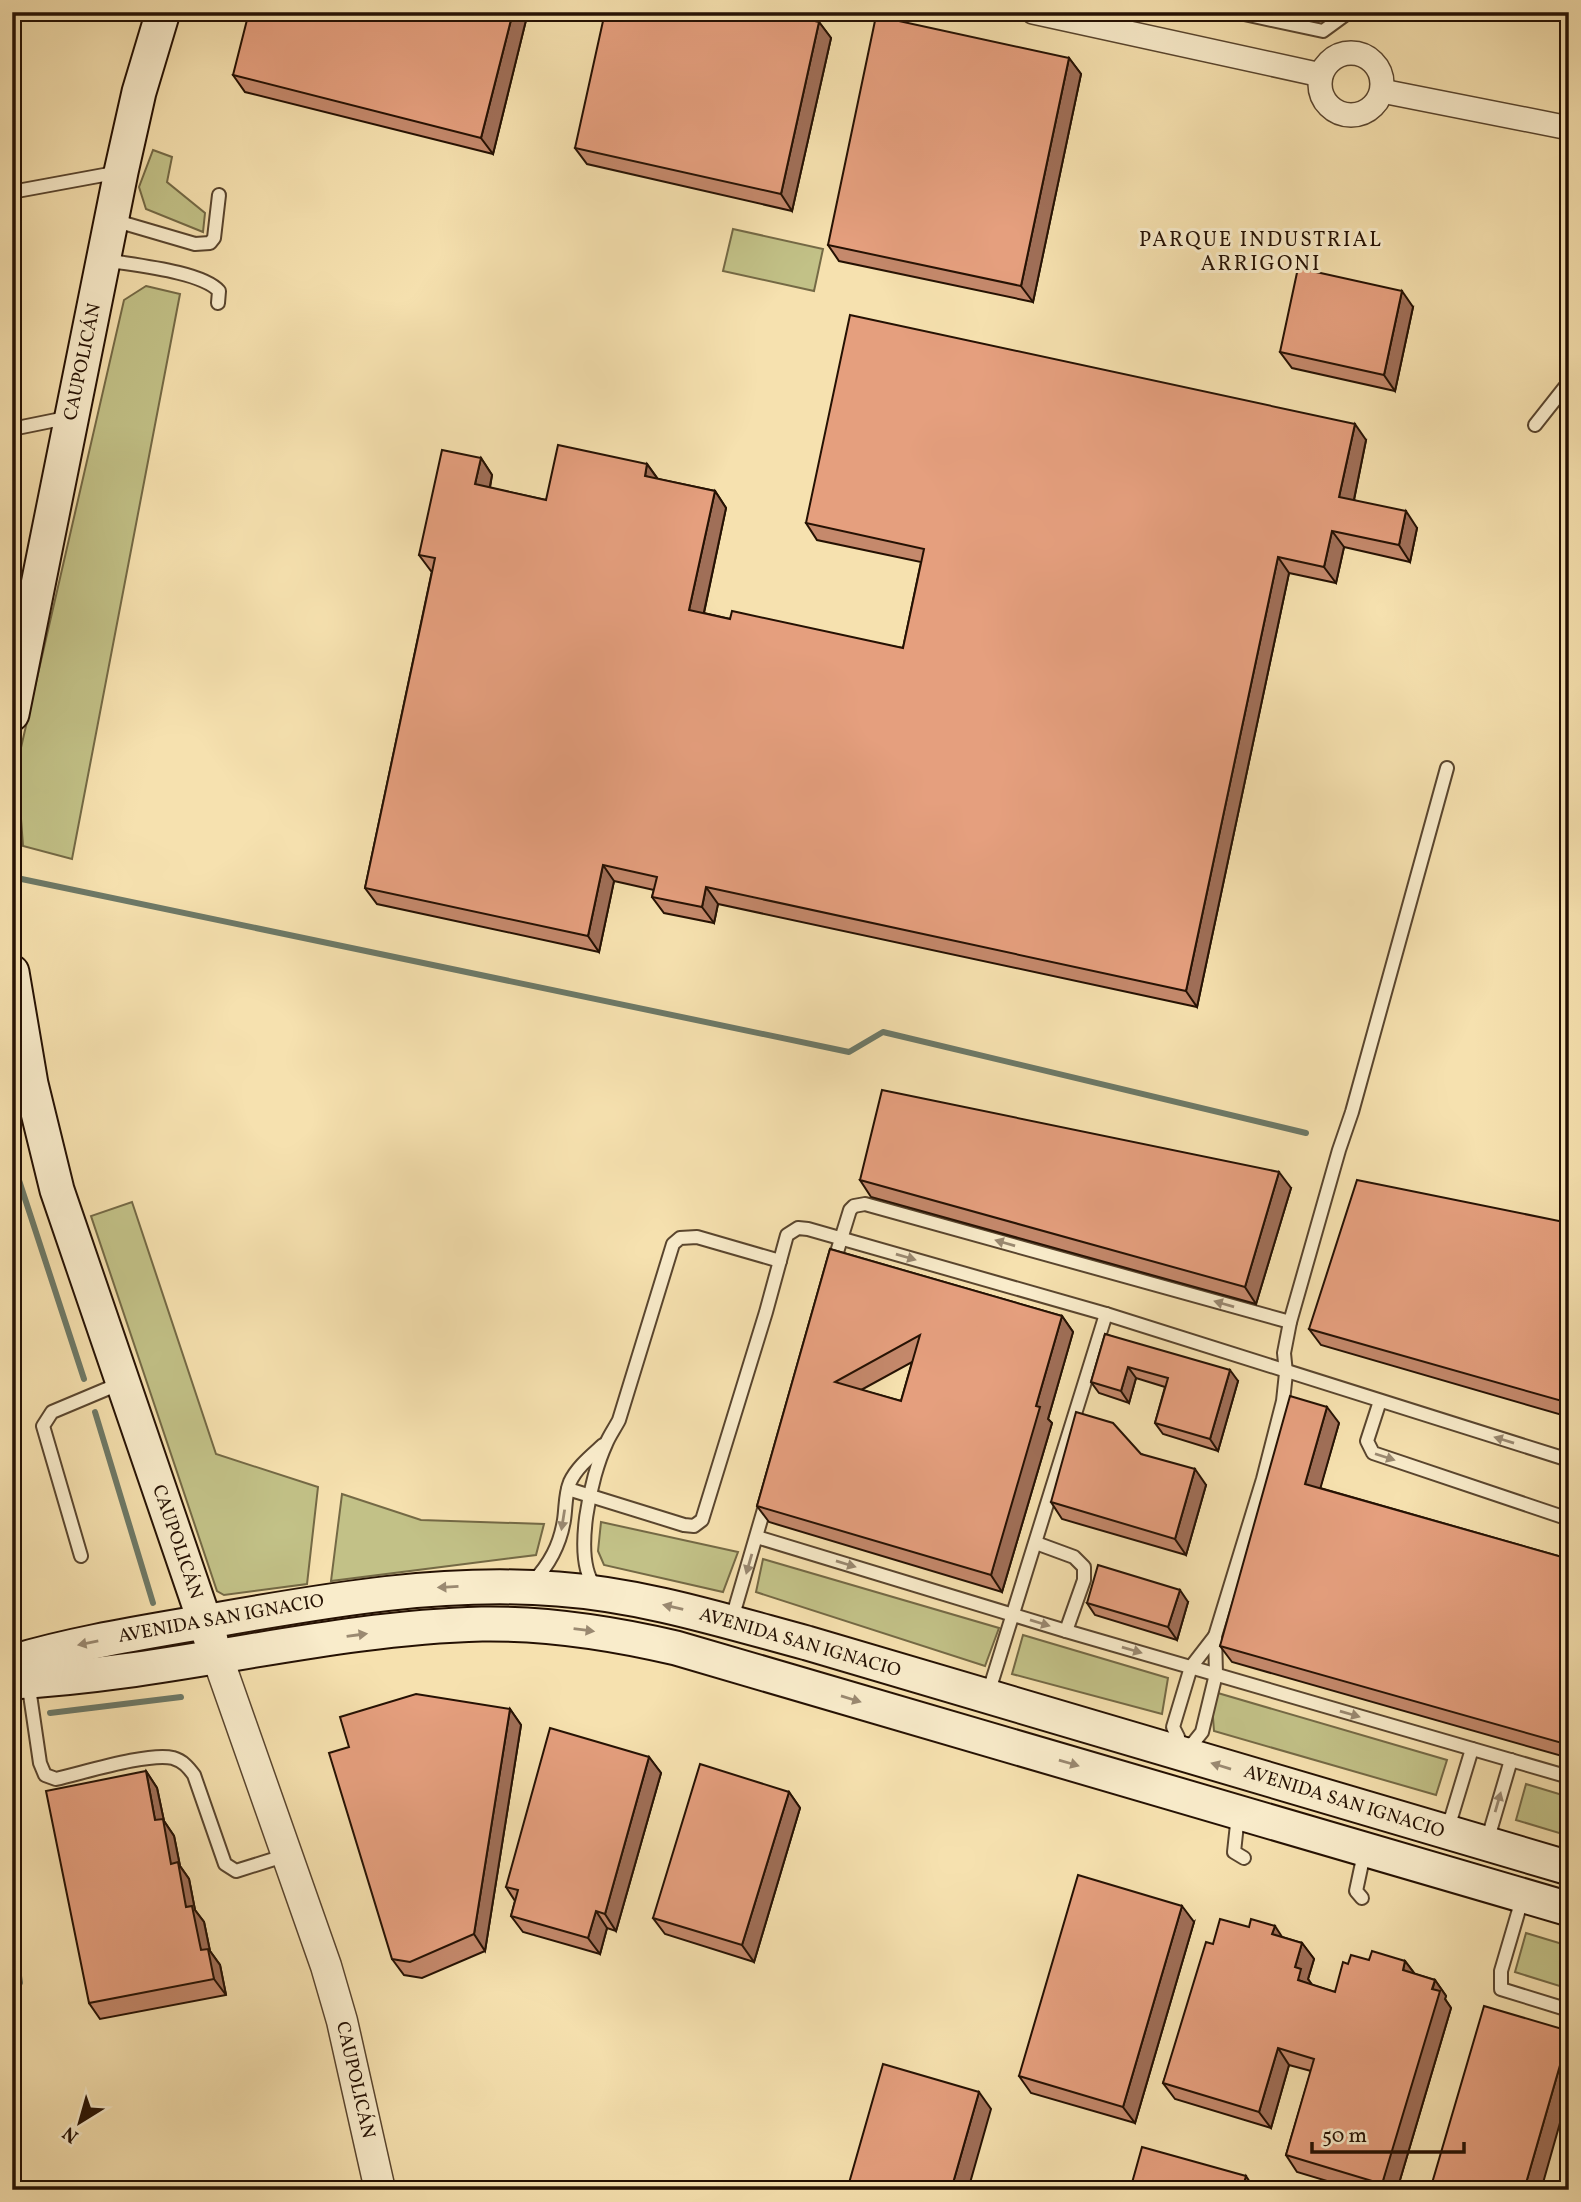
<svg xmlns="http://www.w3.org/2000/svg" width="1581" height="2202" font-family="Vollkorn,serif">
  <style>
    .green { fill: #c2c187; stroke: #746945; stroke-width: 2 }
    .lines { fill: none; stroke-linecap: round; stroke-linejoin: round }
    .stream { stroke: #6d7967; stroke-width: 6 }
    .service-casing { stroke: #59452e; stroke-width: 16 }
    .minor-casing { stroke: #59452e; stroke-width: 26 }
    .tertiary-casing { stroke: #59452e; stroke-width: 33 }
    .secondary-casing { stroke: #251103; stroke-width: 37 }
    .service { stroke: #f9eccb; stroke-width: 12 }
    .minor { stroke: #f9eccb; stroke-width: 23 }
    .tertiary { stroke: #f9eccb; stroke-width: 30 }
    .secondary { stroke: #f9eccb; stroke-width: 33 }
    .wall { fill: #c5896c; stroke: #251103; stroke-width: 2; fill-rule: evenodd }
    .shaded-wall { fill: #a06f58; stroke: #251103; stroke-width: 2 }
    .building { fill: #e59f7e; stroke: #251103; stroke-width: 2; fill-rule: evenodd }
    .oneway { fill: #9a8971 }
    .labels { text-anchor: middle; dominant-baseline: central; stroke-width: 6; stroke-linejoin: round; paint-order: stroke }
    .street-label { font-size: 19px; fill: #251103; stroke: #f9eccb }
    .neighbourhood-label { font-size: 21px; letter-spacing: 2px; fill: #251103; stroke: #f9eccb }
  </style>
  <rect width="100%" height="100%" fill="#f6e1af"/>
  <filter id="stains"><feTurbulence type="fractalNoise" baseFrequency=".00286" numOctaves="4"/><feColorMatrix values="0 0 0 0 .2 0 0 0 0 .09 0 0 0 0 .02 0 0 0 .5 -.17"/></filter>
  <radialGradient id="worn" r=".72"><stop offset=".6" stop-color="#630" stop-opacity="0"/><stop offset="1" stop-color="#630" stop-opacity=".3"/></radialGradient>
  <!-- green -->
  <g class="green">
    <polygon points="153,150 172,157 167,182 205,213 203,232 146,209 139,187"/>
    <polygon points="733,229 823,249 814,291 723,271"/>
    <polygon points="146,286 180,294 72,859 23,846 17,765 124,300"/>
    <polygon points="132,1202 216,1454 318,1487 307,1584 224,1595 217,1591 91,1216"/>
    <polygon points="342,1494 421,1520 544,1524 536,1555 331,1581"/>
    <polygon points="601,1522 738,1552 723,1592 604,1565 598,1551"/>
    <polygon points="763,1559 999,1628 985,1666 756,1592"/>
    <polygon points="1023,1635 1168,1678 1162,1714 1012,1674"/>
    <polygon points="1211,1691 1447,1760 1436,1795 1214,1731"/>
    <polygon points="1526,1784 1569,1797 1569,1836 1516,1820"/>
    <polygon points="1526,1933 1569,1946 1569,1989 1515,1972"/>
  </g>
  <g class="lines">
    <!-- stream -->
    <g class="stream">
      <polyline points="12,877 849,1052 883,1032 1306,1133"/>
      <polyline points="12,1159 84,1379"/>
      <polyline points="95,1412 153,1603"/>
      <polyline points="50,1713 181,1697"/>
      <polyline points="12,1719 17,1718"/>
      <polyline points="12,1928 20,1983 12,1993"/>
    </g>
    <defs>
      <g id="service">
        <polyline points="1235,12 1323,31 1349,12"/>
        <polyline points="17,191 120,172"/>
        <polyline points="113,220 195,244 210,243 214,238 219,195"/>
        <path d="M105,260c27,5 96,11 114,31l-1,12"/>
        <polyline points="1535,425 1569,382"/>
        <polyline points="12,429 71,417"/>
        <polyline points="833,1265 850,1210 854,1206 865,1204 1290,1322"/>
        <polyline points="1380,1401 1367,1441 1373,1453 1569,1519"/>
        <polyline points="568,1489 684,1525 694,1526 702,1520 766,1312 787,1235 798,1228 808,1229 1106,1314 1569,1460"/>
        <polyline points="757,1537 1066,1631 1569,1777"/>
        <polyline points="1036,1543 1074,1557 1084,1567 1084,1580 1066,1631"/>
        <polyline points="81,1556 43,1426 52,1412 121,1383"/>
        <path d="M532,1583c18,-19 28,-38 32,-63 2,-13 1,-26 6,-38 7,-15 21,-26 33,-37"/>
        <path d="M595,1587c-23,-30 -4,-111 11,-143 3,-8 9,-16 13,-24l54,-176 7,-6 17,-1 83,24"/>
        <polyline points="731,1622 767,1499"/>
        <path d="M28,1681l12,82 5,12 11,4c27,-6 93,-27 117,-21 10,3 15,9 21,17l31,89 11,7 51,-16"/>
        <polyline points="988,1694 1106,1314"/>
        <polyline points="1185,1749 1194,1742 1202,1732 1216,1674 1215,1636 1263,1479 1283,1401 1286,1373 1284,1353 1290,1322 1339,1150 1352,1112 1447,768"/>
        <polyline points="1179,1750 1178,1737 1173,1727 1191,1667 1215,1636"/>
        <polyline points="1238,1815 1234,1852 1244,1858"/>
        <polyline points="1445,1828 1452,1815 1472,1749"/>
        <polyline points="1488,1844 1491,1828 1511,1760"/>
        <polyline points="1523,1896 1501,1971 1501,1989 1569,2010"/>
        <polyline points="1362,1898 1356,1891 1365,1849"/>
      </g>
      <g id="minor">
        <polyline points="1033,12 1321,75"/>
        <circle cx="1351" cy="84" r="31"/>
        <polyline points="1382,91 1569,128"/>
      </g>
      <polyline id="tertiary" points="217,1656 326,1966 342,2021 380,2190"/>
      <g id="secondary">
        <polyline points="12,714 121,172 139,92 163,12"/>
        <polyline points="12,972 31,1084 57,1190 211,1640"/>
        <path d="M12,1662c67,-20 135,-30 203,-42 114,-20 227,-40 343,-31 85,6 167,32 249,54l762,225"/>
        <path d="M12,1682c158,-8 312,-54 470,-58 66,-1 130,9 194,24l893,261"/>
      </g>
    </defs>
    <!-- service casing -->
    <use href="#service" class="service-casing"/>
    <!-- minor casing -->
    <use href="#minor" class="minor-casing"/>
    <!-- tertiary casing -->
    <use href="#tertiary" class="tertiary-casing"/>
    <!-- secondary casing -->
    <use href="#secondary" class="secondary-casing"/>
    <!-- service -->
    <use href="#service" class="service"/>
    <!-- minor -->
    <use href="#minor" class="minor"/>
    <!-- tertiary -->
    <use href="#tertiary" class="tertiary"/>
    <!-- secondary -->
    <use href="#secondary" class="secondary"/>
  </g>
  <!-- wall -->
  <g class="wall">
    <polygon points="528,12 493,154 245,92 233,75"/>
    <polygon points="819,22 831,38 792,211 587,164 575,148"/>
    <polygon points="1069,58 1081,74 1033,302 839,261 828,245"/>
    <polygon points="1413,307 1395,391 1292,368 1280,352"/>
    <polygon points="1366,440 1354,500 1417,528 1410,562 1344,547 1336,583 1289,573 1197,1007 718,904 714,923 664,913 652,897 654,890 614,881 599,952 377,904 365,888 432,571 431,571 419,555 481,458 492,475 490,488 546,500 647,464 658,479 715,491 726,508 704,613 730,619 903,648 921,562 817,540 806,523"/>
    <polygon points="860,1180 1291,1188 1256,1304 871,1197"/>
    <polygon points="1569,1223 1569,1417 1321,1345 1309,1329"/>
    <path d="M830,1249l232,67 11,16 -25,87 4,4 -50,169 -233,-70 -12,-16zM912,1362l-11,39 -40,-11z"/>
    <polygon points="1105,1334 1238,1381 1218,1451 1163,1434 1155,1423 1165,1387 1136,1378 1129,1403 1099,1393 1091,1382"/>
    <polygon points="1339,1423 1320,1488 1569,1559 1569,1758 1232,1662 1220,1646"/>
    <polygon points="1141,1454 1206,1485 1186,1555 1062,1519 1051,1502"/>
    <polygon points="1188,1602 1177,1640 1095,1615 1087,1603"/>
    <polygon points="510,1709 521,1725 485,1951 422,1978 404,1975 392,1959"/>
    <polygon points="649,1757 661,1773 616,1931 607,1928 600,1954 523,1932 511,1916 515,1901 506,1887"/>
    <polygon points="146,1771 157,1788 164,1821 174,1836 180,1866 189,1879 195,1910 204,1922 210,1951 220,1965 226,1995 100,2019 89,2003"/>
    <polygon points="789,1792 800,1808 754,1962 665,1934 653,1918"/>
    <polygon points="1194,1922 1135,2123 1031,2093 1019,2076"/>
    <polygon points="1282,1937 1302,1943 1314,1959 1308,1979 1312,1985 1335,1992 1348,1964 1369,1960 1405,1961 1415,1974 1435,1980 1446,1996 1445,1999 1451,2008 1397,2190 1357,2190 1297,2172 1286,2155 1311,2071 1289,2065 1271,2128 1175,2099 1163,2083 1213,1944"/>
  </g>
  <!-- shaded-wall -->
  <g class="shaded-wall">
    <polygon points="513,12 528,12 493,154 481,138"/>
    <polygon points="819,22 831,38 792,211 781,194"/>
    <polygon points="1069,58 1081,74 1033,302 1021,286"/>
    <polygon points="1402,291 1413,307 1395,391 1384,375"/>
    <polygon points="1355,424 1366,440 1351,514 1339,497"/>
    <polygon points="481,458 492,475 487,501 475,484"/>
    <polygon points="647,464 659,481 645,476"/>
    <polygon points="715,491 726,508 701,626 689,610"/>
    <polygon points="1406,511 1417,528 1410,562 1399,545"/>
    <polygon points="1332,531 1344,547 1336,583 1324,567"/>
    <polygon points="1278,557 1289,573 1197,1007 1186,991"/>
    <polygon points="603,865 614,881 599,952 588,936"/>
    <polygon points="706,887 718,904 714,923 702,907"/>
    <polygon points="1279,1172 1291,1188 1256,1304 1245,1287"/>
    <polygon points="1062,1316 1073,1332 1048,1419 1052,1423 1002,1592 991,1575 1036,1406"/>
    <polygon points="1128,1367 1136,1378 1129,1403 1121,1391"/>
    <polygon points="1230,1370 1238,1381 1218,1451 1210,1439"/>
    <polygon points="1327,1407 1339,1423 1317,1500 1305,1484"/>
    <polygon points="1195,1469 1206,1485 1186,1555 1175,1539"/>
    <polygon points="1180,1590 1188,1602 1177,1640 1168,1627"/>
    <polygon points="510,1709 521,1725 485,1951 474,1934"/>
    <polygon points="649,1757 661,1773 616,1931 605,1914"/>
    <polygon points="146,1771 157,1788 164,1821 174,1836 180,1866 189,1879 195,1910 204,1922 210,1951 220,1965 226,1995 214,1979 201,1950 155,1820"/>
    <polygon points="789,1792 800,1808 754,1962 742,1945"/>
    <polygon points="1182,1906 1194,1922 1135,2123 1123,2107"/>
    <polygon points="596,1911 607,1928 600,1954 588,1938"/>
    <polygon points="1275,1926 1286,1943 1272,1934"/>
    <polygon points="1302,1943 1314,1959 1308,1979 1313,1986 1298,1980 1295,1967"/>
    <polygon points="1405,1961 1417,1977 1403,1970"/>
    <polygon points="1435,1980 1446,1996 1445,1999 1451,2008 1397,2190 1386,2190 1382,2184"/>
    <polygon points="1569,2034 1569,2091 1541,2190 1524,2190"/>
    <polygon points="1278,2048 1289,2065 1271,2128 1259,2112"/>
    <polygon points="979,2092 991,2109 968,2190 951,2190"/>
    <polygon points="1246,2176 1255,2190 1242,2190"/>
  </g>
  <!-- building -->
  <g class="building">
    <polygon points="249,12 513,12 481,138 233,75"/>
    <polygon points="605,12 776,12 819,22 781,194 575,148"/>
    <polygon points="876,16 1069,58 1021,286 828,245"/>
    <polygon points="1298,268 1402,291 1384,375 1280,352"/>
    <polygon points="850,315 1355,424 1339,497 1406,511 1399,545 1332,531 1324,567 1278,557 1186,991 706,887 702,907 652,897 657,877 603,865 588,936 365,888 435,558 419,555 442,450 481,458 475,484 546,500 558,445 647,464 645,476 715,491 689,610 730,619 732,611 903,648 924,549 806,523"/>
    <polygon points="882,1090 1279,1172 1245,1287 860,1180"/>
    <polygon points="1357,1180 1569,1223 1569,1403 1309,1329"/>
    <path d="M830,1249l232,67 -26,90 4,1 -49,168 -234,-69zM920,1335l-19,66 -66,-19z"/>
    <polygon points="1105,1334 1230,1370 1210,1439 1155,1423 1168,1378 1128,1367 1121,1391 1091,1382"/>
    <polygon points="1290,1396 1327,1407 1305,1484 1569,1559 1569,1745 1220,1646"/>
    <polygon points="1076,1412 1113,1423 1141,1454 1195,1469 1175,1539 1051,1502"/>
    <polygon points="1098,1565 1180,1590 1168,1627 1087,1603"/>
    <polygon points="416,1694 510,1709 474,1934 410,1962 392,1959 329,1753 349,1747 340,1717"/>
    <polygon points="550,1728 649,1757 605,1914 596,1911 588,1938 511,1916 518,1890 506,1887"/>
    <polygon points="700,1764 789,1792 742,1945 653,1918"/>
    <polygon points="146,1771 155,1820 163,1819 171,1864 178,1862 186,1907 192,1906 201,1950 208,1949 214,1979 89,2003 46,1791"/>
    <polygon points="1078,1875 1182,1906 1123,2107 1019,2076"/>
    <polygon points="1220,1919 1249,1927 1251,1919 1275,1926 1272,1934 1302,1943 1295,1967 1301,1969 1298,1980 1335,1992 1343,1962 1348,1964 1351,1955 1369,1960 1372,1951 1405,1961 1403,1970 1435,1980 1432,1989 1440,1991 1382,2184 1286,2155 1314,2059 1278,2048 1259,2112 1163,2083 1206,1942 1213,1944"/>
    <polygon points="1484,2006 1569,2031 1569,2034 1524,2190 1430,2190"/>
    <polygon points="883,2064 979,2092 951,2190 847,2190"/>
    <polygon points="1142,2147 1246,2176 1242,2190 1130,2190"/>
    <polygon points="1569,2164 1569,2190 1561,2190"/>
  </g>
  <!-- one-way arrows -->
  <defs><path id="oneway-solid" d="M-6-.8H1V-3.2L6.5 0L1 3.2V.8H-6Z" transform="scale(1.75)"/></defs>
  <g class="oneway">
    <use href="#oneway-solid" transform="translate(1005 1243) rotate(-164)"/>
    <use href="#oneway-solid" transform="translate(906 1257) rotate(16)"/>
    <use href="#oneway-solid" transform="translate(1224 1304) rotate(-164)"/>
    <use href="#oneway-solid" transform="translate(1504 1440) rotate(-163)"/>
    <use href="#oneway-solid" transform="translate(1385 1457) rotate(18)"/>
    <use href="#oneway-solid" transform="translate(563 1520) rotate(99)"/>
    <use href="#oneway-solid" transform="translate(749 1564) rotate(106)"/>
    <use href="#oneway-solid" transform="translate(846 1564) rotate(17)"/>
    <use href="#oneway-solid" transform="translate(448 1587) rotate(177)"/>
    <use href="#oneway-solid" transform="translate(673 1607) rotate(-167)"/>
    <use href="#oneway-solid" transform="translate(1040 1623) rotate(17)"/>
    <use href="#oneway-solid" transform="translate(584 1630) rotate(7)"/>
    <use href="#oneway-solid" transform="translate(357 1635) rotate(-8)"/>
    <use href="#oneway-solid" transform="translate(88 1643) rotate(169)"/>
    <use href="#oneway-solid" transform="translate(1132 1650) rotate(16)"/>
    <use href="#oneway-solid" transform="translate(851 1699) rotate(17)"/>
    <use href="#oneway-solid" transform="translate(1350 1714) rotate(16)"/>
    <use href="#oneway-solid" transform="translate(1069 1763) rotate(16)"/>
    <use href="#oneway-solid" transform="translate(1221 1766) rotate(-163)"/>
    <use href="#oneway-solid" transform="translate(1498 1802) rotate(-74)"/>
  </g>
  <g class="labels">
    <!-- street labels -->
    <g class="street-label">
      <text transform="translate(83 362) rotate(-78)">CAUPOLICÁN</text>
      <text transform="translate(177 1542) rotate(71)">CAUPOLICÁN</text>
      <text transform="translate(221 1619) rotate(-10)">AVENIDA SAN IGNACIO</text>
      <text transform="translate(800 1643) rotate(16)">AVENIDA SAN IGNACIO</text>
      <text transform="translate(1344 1802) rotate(17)">AVENIDA SAN IGNACIO</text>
      <text transform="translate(355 2080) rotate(77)">CAUPOLICÁN</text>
    </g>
    <!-- neighbourhood labels -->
    <g class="neighbourhood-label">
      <text x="1261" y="240">PARQUE INDUSTRIAL<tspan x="1261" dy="24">ARRIGONI</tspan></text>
    </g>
  </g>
  <!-- margin -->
  <rect width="1581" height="2202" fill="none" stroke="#f6e1af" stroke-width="42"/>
  <rect x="14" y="14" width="1553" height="2174" fill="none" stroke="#251103" stroke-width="3.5"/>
  <rect x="21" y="21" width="1539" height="2160" fill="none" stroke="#251103" stroke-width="2"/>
  <!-- north arrow -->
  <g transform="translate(80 2122) rotate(217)" stroke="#f9eccb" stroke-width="5" paint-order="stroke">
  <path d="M0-5L12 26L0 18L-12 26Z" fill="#251103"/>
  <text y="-10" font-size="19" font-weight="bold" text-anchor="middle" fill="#251103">N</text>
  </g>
  <!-- scale -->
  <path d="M1312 2142v10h152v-10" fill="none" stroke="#251103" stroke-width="3.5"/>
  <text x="1322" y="2142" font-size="21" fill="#251103" stroke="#f9eccb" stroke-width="5" paint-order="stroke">50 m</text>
  <rect width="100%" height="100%" filter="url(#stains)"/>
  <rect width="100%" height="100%" fill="url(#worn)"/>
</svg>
